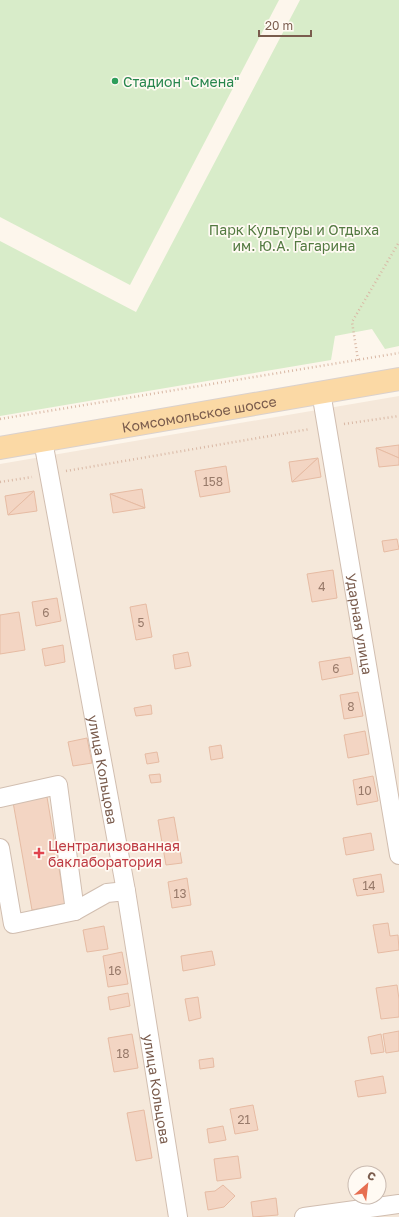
<svg xmlns="http://www.w3.org/2000/svg" width="399" height="1217" font-family="'Golos Text',sans-serif">
  <style>
    .residential { fill: #f5e8da; fill-rule: evenodd }
    .green { fill: #d8ecc9 }
    .building { fill: #f3d5c3; stroke: #e6bba3 }
    .lines { fill: none; stroke-linecap: round; stroke-linejoin: round }
    .minor-casing { stroke: #d1beb0; stroke-width: 20 }
    .major-casing { stroke: #dad1cd; stroke-width: 24 }
    .path { stroke: #d9b8a5; stroke-width: 2.5; stroke-dasharray: 1 3; stroke-linecap: butt }
    .minor { stroke: #fff; stroke-width: 18 }
    .major { stroke: #fbd9a5; stroke-width: 22 }
    .leisure-dot { fill: #2e9e5b; stroke: #fffaf3; stroke-width: 1.5 }
    .health-dot { fill: #e0444e; stroke: #fffaf3; stroke-width: 1.5 }
    .labels { text-anchor: middle; dominant-baseline: central; stroke-width: 3.5; stroke-linejoin: round; paint-order: stroke }
    .number-label { font-size: 12px; fill: #987a6a }
    .leisure-label { font-size: 14px; fill: #27864d; stroke: #fffaf3; text-anchor: start }
    .park-label { font-size: 14px; fill: #537a41; stroke: #fffaf3 }
    .street-label { font-size: 14px; fill: #7a5c4d; stroke: #fffaf3 }
    .health-label { font-size: 14px; fill: #be3a42; stroke: #fffaf3; text-anchor: start }
  </style>
  <rect width="100%" height="100%" fill="#fdf6ec"/>
  <!-- residential -->
  <path class="residential" d="M399,396v821h-399v-753zM355,1173h24v24h-24z"/>
  <!-- green -->
  <g class="green">
    <polygon points="0,0 279,0 130,285 0,217"/>
    <polygon points="300,0 399,0 399,346 385,349 372,329 335,336 331,360 0,416 0,241 136,312"/>
  </g>
  <!-- building -->
  <g class="building">
    <polygon points="399,445 399,458 376,448"/>
    <polygon points="376,448 399,458 399,465 379,467"/>
    <polygon points="318,458 292,482 289,462"/>
    <polygon points="318,458 321,477 292,482"/>
    <polygon points="226,466 230,492 200,497 195,471"/>
    <polygon points="142,489 145,508 110,494"/>
    <polygon points="34,491 8,515 5,496"/>
    <polygon points="34,491 37,511 8,515"/>
    <polygon points="110,494 145,508 113,513"/>
    <polygon points="397,539 399,549 384,552 382,541"/>
    <polygon points="333,570 337,598 312,602 307,574"/>
    <polygon points="57,598 61,621 36,626 32,602"/>
    <polygon points="146,604 152,637 136,640 130,607"/>
    <polygon points="19,612 25,650 0,654 0,615"/>
    <polygon points="63,645 65,662 45,666 42,649"/>
    <polygon points="188,652 191,666 175,669 173,655"/>
    <polygon points="350,657 353,674 322,680 319,662"/>
    <polygon points="358,692 363,716 344,719 340,695"/>
    <polygon points="151,705 152,714 136,716 134,708"/>
    <polygon points="365,731 369,754 348,758 344,735"/>
    <polygon points="87,738 92,763 73,766 68,742"/>
    <polygon points="221,745 223,758 211,760 209,747"/>
    <polygon points="157,752 159,762 147,764 145,754"/>
    <polygon points="160,774 161,782 151,783 149,775"/>
    <polygon points="373,776 378,801 357,805 353,780"/>
    <polygon points="47,797 65,904 32,910 13,802"/>
    <polygon points="174,817 182,863 166,865 158,820"/>
    <polygon points="371,833 374,850 346,855 343,838"/>
    <polygon points="381,874 384,892 357,896 353,879"/>
    <polygon points="187,878 191,905 172,908 168,882"/>
    <polygon points="388,923 390,936 398,935 399,950 378,953 373,925"/>
    <polygon points="104,926 108,949 87,952 83,930"/>
    <polygon points="212,951 215,965 183,971 181,956"/>
    <polygon points="122,952 128,984 108,987 103,956"/>
    <polygon points="397,985 399,999 399,1017 381,1019 376,988"/>
    <polygon points="128,993 130,1006 110,1010 108,997"/>
    <polygon points="198,997 201,1018 189,1021 185,999"/>
    <polygon points="399,1031 399,1051 386,1053 383,1034"/>
    <polygon points="132,1034 138,1068 114,1072 108,1038"/>
    <polygon points="381,1034 384,1052 371,1054 368,1037"/>
    <polygon points="213,1058 214,1067 200,1069 199,1060"/>
    <polygon points="383,1076 386,1093 358,1097 355,1081"/>
    <polygon points="253,1105 258,1130 235,1134 230,1109"/>
    <polygon points="144,1110 152,1158 136,1161 127,1113"/>
    <polygon points="223,1126 226,1140 209,1143 207,1129"/>
    <polygon points="238,1156 241,1178 217,1181 214,1159"/>
    <polygon points="223,1185 235,1196 224,1207 208,1210 205,1192 215,1191"/>
    <polygon points="276,1198 278,1215 253,1217 251,1202"/>
  </g>
  <g class="lines">
    <defs>
      <g id="minor">
        <path id="s1" d="M321,392l78,463"/>
        <path id="s2" d="M43,441l83,450 52,326"/>
        <polyline points="0,798 58,785 75,911"/>
        <polyline points="0,848 13,924 75,911 107,893 126,891"/>
        <polyline points="304,1217 399,1204"/>
      </g>
      <g id="major">
        <path id="s3" d="M0,448l399,-69"/>
      </g>
    </defs>
    <!-- minor casing -->
    <use href="#minor" class="minor-casing"/>
    <!-- major casing -->
    <use href="#major" class="major-casing"/>
    <!-- path -->
    <g class="path">
      <polyline points="358,360 352,322 399,242"/>
      <polyline points="0,419 399,353"/>
      <polyline points="344,424 399,416"/>
      <polyline points="66,471 310,429"/>
      <polyline points="0,482 32,477"/>
    </g>
    <!-- minor -->
    <use href="#minor" class="minor"/>
    <!-- major -->
    <use href="#major" class="major"/>
  </g>
  <!-- markers -->
  <circle class="leisure-dot" cx="115" cy="81" r="4"/>
  <path class="health-dot" d="M37 847h4v4h4v4h-4v4h-4v-4h-4v-4h4z"/>
  <g class="labels">
    <!-- number labels -->
    <g class="number-label">
      <text x="213" y="481">158</text>
      <text x="322" y="586">4</text>
      <text x="46" y="612">6</text>
      <text x="141" y="622">5</text>
      <text x="336" y="668">6</text>
      <text x="351" y="706">8</text>
      <text x="365" y="790">10</text>
      <text x="369" y="885">14</text>
      <text x="180" y="893">13</text>
      <text x="115" y="970">16</text>
      <text x="123" y="1053">18</text>
      <text x="244" y="1119">21</text>
    </g>
    <!-- leisure labels -->
    <g class="leisure-label">
      <text x="123" y="81">Стадион "Смена"</text>
    </g>
    <!-- park labels -->
    <g class="park-label">
      <text x="294" y="229">Парк Культуры и Отдыха<tspan x="294" dy="16">им. Ю.А. Гагарина</tspan></text>
    </g>
    <!-- street labels -->
    <g class="street-label">
      <text stroke="none"><textPath href="#s3" startOffset="202">Комсомольское шоссе</textPath></text>
      <text stroke="none"><textPath href="#s1" startOffset="235">Ударная улица</textPath></text>
      <text stroke="none"><textPath href="#s2" startOffset="334">улица Кольцова</textPath></text>
      <text stroke="none"><textPath href="#s2" startOffset="658">улица Кольцова</textPath></text>
    </g>
    <!-- health labels -->
    <g class="health-label">
      <text x="48" y="845">Централизованная<tspan x="48" dy="16">баклаборатория</tspan></text>
    </g>
  </g>
  <!-- north arrow -->
  <g transform="translate(367 1185) rotate(28)"><circle r="19" fill="#fffaf3" stroke="#cabbb1"/>
  <path d="M0-3L7 15L0 10L-7 15Z" fill="#e76f51"/>
  <text y="-6" font-size="11" font-weight="bold" text-anchor="middle" fill="#7a5c4d">С</text>
  </g>
  <!-- scale -->
  <path d="M259 30v6h52v-6" fill="none" stroke="#7a5c4d" stroke-width="2"/>
  <text x="265" y="30" font-size="12" fill="#7a5c4d" stroke="#fffaf3" stroke-width="3" paint-order="stroke">20 m</text>
</svg>
